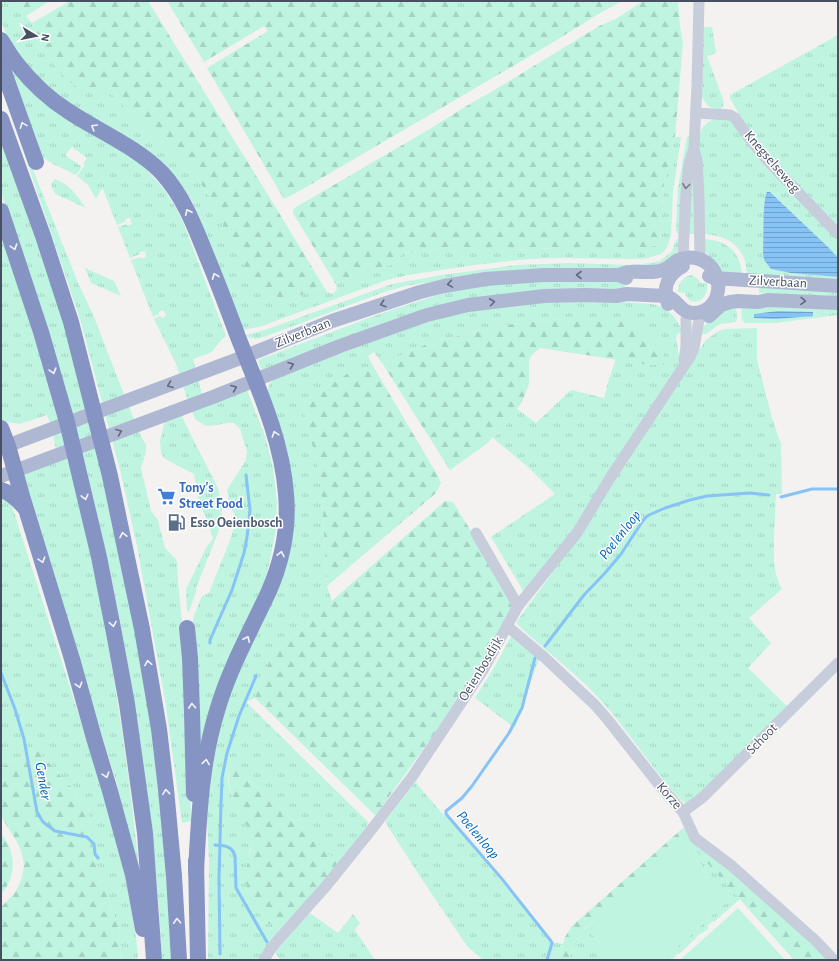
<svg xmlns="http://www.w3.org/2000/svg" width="839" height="961" font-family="'Alegreya Sans',sans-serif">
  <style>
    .grass { fill: url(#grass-tufts) }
    .forest { fill: url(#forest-firs) }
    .pitch { fill: #bef4e0 }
    .water { fill: url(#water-rules) }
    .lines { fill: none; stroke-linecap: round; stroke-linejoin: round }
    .stream { stroke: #87c3f4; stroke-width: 3 }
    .minor { stroke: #c7cdda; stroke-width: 11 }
    .major { stroke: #afb8d2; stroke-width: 14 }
    .highway { stroke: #8694c4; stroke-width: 16 }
    .oneway { stroke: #f3f4f9 }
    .oneway2 { stroke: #747b8b }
    .oneway3 { stroke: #61697d }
    .labels { text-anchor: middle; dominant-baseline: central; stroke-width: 3; stroke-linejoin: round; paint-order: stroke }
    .street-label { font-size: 14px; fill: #474f61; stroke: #fff }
    .shop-label { font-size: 14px; font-weight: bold; fill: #366cbe; stroke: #fff; text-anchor: start }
    .service-label { font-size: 14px; font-weight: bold; fill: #4e5e75; stroke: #fff; text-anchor: start }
    .water-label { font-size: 15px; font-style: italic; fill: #06b; stroke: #fff }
  </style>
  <defs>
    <pattern id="grass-tufts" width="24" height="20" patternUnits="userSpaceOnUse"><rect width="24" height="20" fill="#bef4e0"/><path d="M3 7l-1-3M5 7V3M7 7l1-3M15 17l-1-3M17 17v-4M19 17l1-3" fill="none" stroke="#a5d3c3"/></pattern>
    <pattern id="forest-firs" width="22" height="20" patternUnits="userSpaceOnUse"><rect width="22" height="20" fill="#bef4e0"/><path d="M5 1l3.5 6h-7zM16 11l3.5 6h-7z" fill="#a5d3c3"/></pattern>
    <pattern id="water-rules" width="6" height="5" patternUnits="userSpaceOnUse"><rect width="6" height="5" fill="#87c3f4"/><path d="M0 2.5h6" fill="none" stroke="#70a1c9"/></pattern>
  </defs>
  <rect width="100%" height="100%" fill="#f4f2f1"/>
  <!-- grass -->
  <g class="grass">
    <polygon points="1,1 22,1 26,16 32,23 46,51 58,70 74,85 108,90 145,127 188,163 210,198 260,288 273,296 285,300 324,287 327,292 332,294 336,291 337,288 335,283 393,264 403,253 456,247 472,247 480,251 558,248 639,248 658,245 660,242 664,183 675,137 681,137 673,192 671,235 667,248 661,254 648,258 641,259 558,258 529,259 475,265 408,275 387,280 259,327 247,329 239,332 229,296 199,216 192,201 177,178 70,108 24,65 9,41 1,21"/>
    <polygon points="453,1 482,1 458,14"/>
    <path d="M702,27h10l4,26 -9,3 17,46 -1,4 -3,4c-11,-1 -14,-6 -19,-14z"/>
    <path d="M838,35v195c-39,-41 -82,-82 -108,-132v-3z"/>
    <polygon points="1,47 15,69 137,159 163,188 176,208 183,222 226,336 221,340 212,352 193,359 204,403 247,390 265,436 273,467 277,501 276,529 269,565 258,606 200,781 192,625 194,615 202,596 209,593 230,540 237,518 230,507 227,490 246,460 247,451 240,429 236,425 233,423 229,423 209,426 204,425 195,419 185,392 177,366 154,319 160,316 162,318 166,315 163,310 159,312 159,314 153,317 131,260 141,257 142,259 146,257 145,251 140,252 140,254 130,258 118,227 127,224 127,226 132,224 130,218 125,219 126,221 117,225 103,189 101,190 96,199 88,185 77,176 85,165 83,164 87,158 72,147 65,155 82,167 76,175 53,164 39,155 32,139 1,55"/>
    <path d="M715,119l15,1 53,62 55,59v17l-9,-10 -59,-56h-3l-3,12 -1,50 1,6 7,9 20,4 47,4v6l-91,-6c0,-29 -17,-42 -45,-43l-3,-94c2,-12 5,-17 16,-21z"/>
    <polygon points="13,120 79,285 92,312 129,407 141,436 146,445 146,452 141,468 151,511 158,520 165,548 175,558 177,562 178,582 186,660 191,821 182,823 165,700 137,546 121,474 80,319"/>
    <polygon points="690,136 680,234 678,234 676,231 678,188 687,137"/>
    <polygon points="1,139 35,238 64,325 121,550 157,757 173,960 162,960 159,908 154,853 134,705 124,642 114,590 90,483 77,432 48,330 1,193"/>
    <polygon points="693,175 696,234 687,234"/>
    <path d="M55,179c16,6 21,16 31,29l-31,-14 -4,-9z"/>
    <path d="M1,235c36,106 67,213 90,322 24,113 40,227 51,341l-22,-89 -3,-25 -98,-312 39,-14 -7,-33 -4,-10 -27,9 -13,-2 -6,1z"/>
    <polygon points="677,239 680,239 679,247 676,255 657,268 491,273 405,286 384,292 264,337 255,339 244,336 249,334 265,330 392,284 442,275 518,265 569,263 629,265 651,263 660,261 669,254 672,251 676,240"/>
    <path d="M702,239c25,1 39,12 40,38l-16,-3 -7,-5 -12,-15 -2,-4z"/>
    <polygon points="85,268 114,281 121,296 91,283"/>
    <path d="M691,275l6,3 4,5h6c3,15 -15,28 -22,10l-7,-1c1,-9 4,-15 13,-17z"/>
    <polygon points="625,281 625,291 394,320 261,370 258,360 374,316 452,290 501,282"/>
    <polygon points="759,284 838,288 838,296 759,293"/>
    <path d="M590,300l62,4c16,3 27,15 30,29h-3l-3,4 4,26 -93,149 -63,80 -33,-55 64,-43 -26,-26 -36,-30 13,-13 11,-16 19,14 35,-33 33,8 5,-19 7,-20 35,6h13l-35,-46h-67l-50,5 -80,18 -50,21 -8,-11 -6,4 5,10 -26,8 -43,28v10l17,67 6,107 5,15 -60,53 -17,44 -9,4 122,120 -1,4 -27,39 -30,-29 -82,-76v20l2,10 4,12 16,28 3,9 -4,16 26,69 7,7 -22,29h-52l1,-100 -2,-38 1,-26 9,-56 7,-29 16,-42 46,-112 -19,-166 3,-8 5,-5 148,-56 72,-16z"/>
    <path d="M736,306l1,13 -1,3 -16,2 -14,10h-7c7,-15 22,-22 37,-28z"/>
    <polygon points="741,306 838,307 838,315 775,323 745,323 742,320"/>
    <path d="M757,328v32l15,58 9,26 1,50h-6c-1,14 -1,27 -2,41 0,19 -2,37 8,54l-33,29 22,25 -23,25 40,39 -97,95 -4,2c-9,-3 -35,-39 -42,-48 -16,-21 -31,-42 -49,-61 -25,-26 -54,-47 -79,-71v-3l60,-82 40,-65 89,-134 13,-9 6,-2z"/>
    <polygon points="169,405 178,408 191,435 218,488 222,507 221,518 218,533 196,588 197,589 189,612 187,611 186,589 207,546 213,539 210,529 202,508 200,508 198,496 194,474 182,468 164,458 161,453 160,441"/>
    <polygon points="1,499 6,501 12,506 107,803 122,860 129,895 136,937 138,960 121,960 119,929 94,859 88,806 38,751 11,762 1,768"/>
    <polygon points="512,636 540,658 536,667 515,728 475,698 495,666 509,640"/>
    <polygon points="415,782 441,812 451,821 552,942 563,944 559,960 483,960 467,946 423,881 385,822"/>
    <polygon points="686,837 740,899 714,922 713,921 707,926 709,928 701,934 700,933 696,938 679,954 678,953 672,960 663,960 731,898 680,842"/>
    <polygon points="310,913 338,933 353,914 360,923 355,930 375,960 281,960 275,953 295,929"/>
    <polygon points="586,928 615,960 569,960 571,952 584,929"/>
  </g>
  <!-- forest -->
  <g class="forest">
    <polygon points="22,1 50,1 26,16"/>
    <path d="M70,1h78l122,197 54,89 -39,13 -12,-4 -13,-8 -11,-13 -39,-77 -22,-35 -43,-36 -37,-37 -15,5c-6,-4 -13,-6 -19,-10 -21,-15 -31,-40 -42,-62z"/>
    <polygon points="167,1 453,1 458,13 482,1 622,1 602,12 542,49 303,189 284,199 207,68 268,31 264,26 204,62"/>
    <polygon points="643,1 678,1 680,26 683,43 675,137 664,183 660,242 658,245 639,248 558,248 480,251 472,247 456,247 403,253 393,264 335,283 293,213 293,210 296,207 428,130 473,102 491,92 591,31 601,25 616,19"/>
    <polygon points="562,319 629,319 647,335 663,353 664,365 651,365 540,348 531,356 529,361 529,384 522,402 506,425 485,445 450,470 382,363 432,342 512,324"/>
    <polygon points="373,366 438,476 441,483 436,493 327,586 321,479 304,412 304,402 347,374"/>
    <polygon points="445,501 453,502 515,602 476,672 455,705 378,812 375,815 255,698 272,654"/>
    <polygon points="38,751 88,806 94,859 119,929 121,960 1,960 1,907 14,894 19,885 22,877 24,865 23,859 21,851 17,842 1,816 1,768 11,762"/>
    <path d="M228,760l82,76 30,29 -58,66 -7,-7h-6c-9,-11 -18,-24 -22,-37 -2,-8 -1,-17 1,-25 1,-6 5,-18 4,-24 -1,-8 -7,-15 -11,-22 -11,-21 -13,-32 -13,-56z"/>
    <polygon points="683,828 687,828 829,960 794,960 685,838 624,894 584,929 571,952 569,960 559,960 565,937 572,926"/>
    <path d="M1,833c2,4 5,7 7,11 8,16 6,37 -7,50z"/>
  </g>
  <!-- pitch -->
  <g class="pitch">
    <polygon points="680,842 731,898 663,960 615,960 586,928"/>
    <polygon points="738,908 785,960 680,960"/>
  </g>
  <!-- water -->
  <g class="water">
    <path d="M767,192h3l59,56 9,10v19l-47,-4 -20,-4 -7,-9 -1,-6c1,-12 -1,-53 4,-62z"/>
    <polygon points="778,311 813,312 813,316 775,319 754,318 754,314"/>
  </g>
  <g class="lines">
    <!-- stream -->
    <g class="stream">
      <polyline points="781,497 812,489 838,489"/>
      <polyline points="210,643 210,640 232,590 244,553 247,537 250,510 246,475"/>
      <polyline points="545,646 584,595 605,573 621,554 642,522 646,517 649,515 665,508 690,500 707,496 750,493 769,495"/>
      <polyline points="535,658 522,708 509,733 472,786 462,798 446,811 446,814 502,879 551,941 552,943 547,960"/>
      <polyline points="1,673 15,709 24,739 37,812 43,822 55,831 87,837 94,844 95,854 98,858"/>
      <path d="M215,845c9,1 17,0 20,11l1,32 31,54"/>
      <polyline points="220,954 219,878 221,804 222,778 227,753 239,716 256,676 255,676"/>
    </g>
    <!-- minor -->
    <g class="minor">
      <polyline points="696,113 730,115 735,118 753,143 768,161 838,234"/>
      <polyline points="694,150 697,160 699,199 700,259"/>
      <polyline points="683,258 686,192 689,164 694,148 697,85 699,1"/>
      <polyline points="684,360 686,347 686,319"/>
      <polyline points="476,533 518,606"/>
      <polyline points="507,626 544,657 595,705 608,720 660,786 683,812 695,838 732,866 815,940 834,960"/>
      <polyline points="683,812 703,797 838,663"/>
      <polyline points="264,960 270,950 279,939 327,885 368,834 412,777 483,670 518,606 577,533 610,478 690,357 694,348 699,320"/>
    </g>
    <!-- major -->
    <g class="major">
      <polyline points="709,276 714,278 838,286"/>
      <path d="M668,304c-6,-16 0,-30 15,-38"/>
      <polyline points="709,316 721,305 730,302 738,301 758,302 768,300 838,303"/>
      <polyline points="1,448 246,356 332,321 420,292 444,286 486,279 544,275 618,275 626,278"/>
      <path d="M1,476l212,-79 127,-51 87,-31 41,-10 76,-9 41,-1 31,1 11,-2 39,2c12,3 13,16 27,17 31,0 34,-45 6,-54 -6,-2 -15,-2 -21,1 -5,3 -9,8 -15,10 -10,4 -22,1 -33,2 -4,0 -8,2 -12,3"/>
    </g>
    <!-- highway -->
    <g class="highway">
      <path d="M1,40c5,8 10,17 16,24 15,19 32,35 51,47 30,20 69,36 94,62 22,24 33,54 45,84 11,26 21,53 31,80 20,51 44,102 48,157 3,33 -4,67 -17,97 -18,39 -40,78 -52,120 -16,52 -18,106 -21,160"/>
      <polyline points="1,64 36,162"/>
      <polyline points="1,119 43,236 71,322 110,476 126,553 142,629 159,729 166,789 174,876 179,960"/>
      <polyline points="1,211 41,332 67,422 99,557 114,633 127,704 145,833 154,960"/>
      <polyline points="1,428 8,446 22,496 72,659 94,738 110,791 133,875 143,929"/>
      <path d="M1,490c10,3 17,10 24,18"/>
      <polyline points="187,628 190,658 192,712 194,794"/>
      <polyline points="196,861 198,960"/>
    </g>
  </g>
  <!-- one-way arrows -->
  <defs><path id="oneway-chevron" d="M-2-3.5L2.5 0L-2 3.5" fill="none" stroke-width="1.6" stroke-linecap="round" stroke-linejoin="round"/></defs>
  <g class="oneway">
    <use href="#oneway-chevron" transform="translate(23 125) rotate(-111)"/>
    <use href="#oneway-chevron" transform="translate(94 127) rotate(-149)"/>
    <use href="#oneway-chevron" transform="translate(188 212) rotate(-115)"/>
    <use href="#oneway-chevron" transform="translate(14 247) rotate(72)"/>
    <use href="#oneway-chevron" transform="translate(215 276) rotate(-112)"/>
    <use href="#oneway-chevron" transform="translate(53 371) rotate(74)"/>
    <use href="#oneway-chevron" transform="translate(275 434) rotate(-108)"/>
    <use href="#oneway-chevron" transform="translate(85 497) rotate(76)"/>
    <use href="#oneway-chevron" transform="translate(123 535) rotate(-102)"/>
    <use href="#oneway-chevron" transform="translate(281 554) rotate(-78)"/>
    <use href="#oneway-chevron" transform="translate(42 560) rotate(73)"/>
    <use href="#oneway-chevron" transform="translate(113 624) rotate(79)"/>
    <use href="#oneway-chevron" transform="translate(247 639) rotate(-65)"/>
    <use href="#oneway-chevron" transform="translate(148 663) rotate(-100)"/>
    <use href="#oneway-chevron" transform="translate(79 685) rotate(74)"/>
    <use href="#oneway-chevron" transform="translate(192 706) rotate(-93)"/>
    <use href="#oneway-chevron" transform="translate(206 762) rotate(-81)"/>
    <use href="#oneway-chevron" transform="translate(106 775) rotate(73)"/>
    <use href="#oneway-chevron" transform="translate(166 792) rotate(-96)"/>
    <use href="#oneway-chevron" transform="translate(177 921) rotate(-93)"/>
  </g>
  <use class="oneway2" href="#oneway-chevron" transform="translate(686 186) rotate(97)"/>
  <g class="oneway3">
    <use href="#oneway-chevron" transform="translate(579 275) rotate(-180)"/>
    <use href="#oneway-chevron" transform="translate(450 284) rotate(170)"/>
    <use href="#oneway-chevron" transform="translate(803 301) rotate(2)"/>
    <use href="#oneway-chevron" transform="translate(492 302) rotate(-7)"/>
    <use href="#oneway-chevron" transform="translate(383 304) rotate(162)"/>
    <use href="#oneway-chevron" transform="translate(291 365) rotate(-21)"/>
    <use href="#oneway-chevron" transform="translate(170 385) rotate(159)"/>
    <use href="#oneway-chevron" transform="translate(234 388) rotate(-23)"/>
    <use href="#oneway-chevron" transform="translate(119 432) rotate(-21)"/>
  </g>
  <!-- icons -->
  <defs>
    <symbol id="supermarket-bare" viewBox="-9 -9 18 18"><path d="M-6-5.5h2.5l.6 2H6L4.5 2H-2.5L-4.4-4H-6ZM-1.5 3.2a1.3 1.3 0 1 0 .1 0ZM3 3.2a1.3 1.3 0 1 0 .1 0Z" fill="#3f7fe0" stroke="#fff" stroke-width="2.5" paint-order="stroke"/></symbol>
    <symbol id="fuel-bare" viewBox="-9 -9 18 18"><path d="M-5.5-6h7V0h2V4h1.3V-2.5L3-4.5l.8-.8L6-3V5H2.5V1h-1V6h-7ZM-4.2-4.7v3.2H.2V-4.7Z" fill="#5c6f8a" stroke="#fff" stroke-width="2.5" paint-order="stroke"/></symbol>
  </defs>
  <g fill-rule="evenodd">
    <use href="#supermarket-bare" x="154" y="484" width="25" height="25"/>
    <use href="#fuel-bare" x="164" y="510" width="25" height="25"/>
  </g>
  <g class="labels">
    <!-- street labels -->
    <g class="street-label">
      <text transform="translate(772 162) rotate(49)">Knegselseweg</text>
      <text transform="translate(778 282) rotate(3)">Zilverbaan</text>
      <text transform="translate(303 333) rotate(-22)">Zilverbaan</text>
      <text transform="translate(481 669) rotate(-59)">Oeienbosdijk</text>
      <text transform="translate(762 739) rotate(-45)">Schoot</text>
      <text transform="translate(669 796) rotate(49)">Korze</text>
    </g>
    <!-- shop labels -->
    <g class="shop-label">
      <text x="179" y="488">Tony's<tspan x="179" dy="16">Street Food</tspan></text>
    </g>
    <!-- service labels -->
    <g class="service-label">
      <text x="190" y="523">Esso Oeienbosch</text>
    </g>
    <!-- water labels -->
    <g class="water-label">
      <text transform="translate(620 535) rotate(-52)">Poelenloop</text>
      <text transform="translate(43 781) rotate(80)">Gender</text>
      <text transform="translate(478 835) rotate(50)">Poelenloop</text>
    </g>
  </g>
  <!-- border -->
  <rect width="839" height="961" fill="none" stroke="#474f61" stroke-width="4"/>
  <!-- north arrow -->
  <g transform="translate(36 36) rotate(100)" stroke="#ffffff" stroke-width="3" paint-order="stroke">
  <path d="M0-3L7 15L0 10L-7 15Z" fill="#474f61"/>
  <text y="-6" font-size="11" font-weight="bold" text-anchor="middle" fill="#474f61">N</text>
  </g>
</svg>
